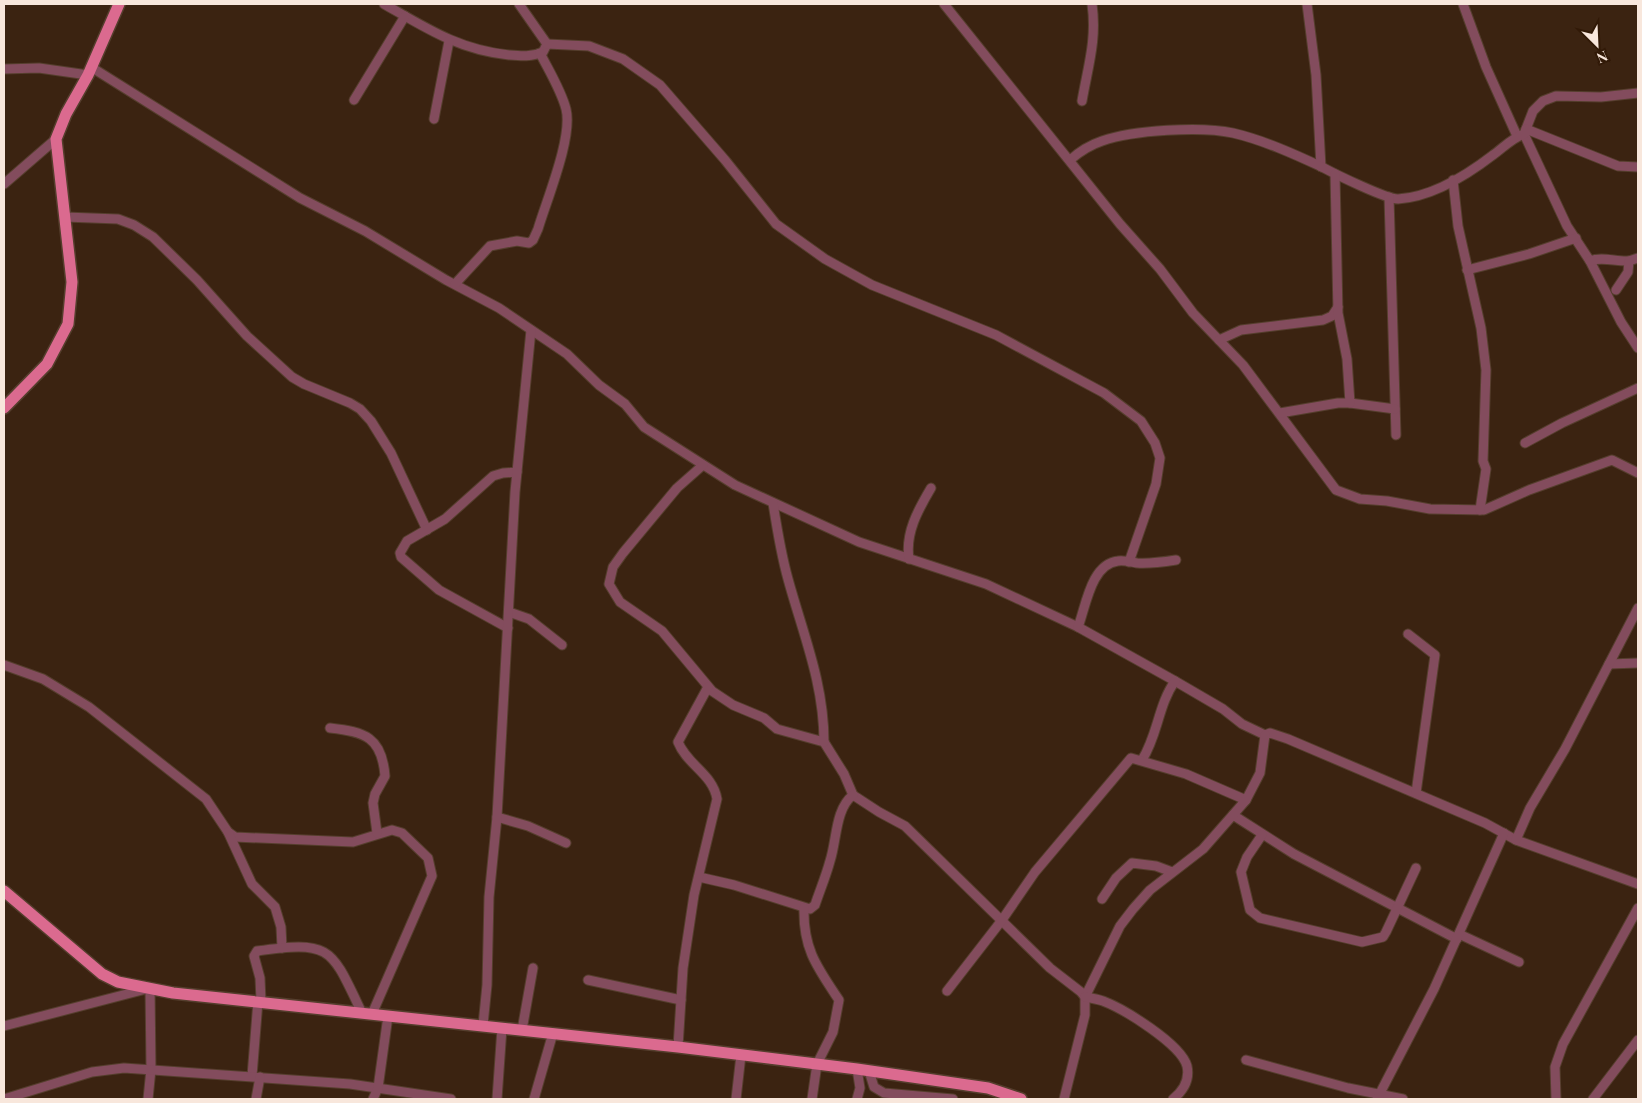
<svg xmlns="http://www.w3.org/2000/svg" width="1642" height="1103" font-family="'Playfair Display',serif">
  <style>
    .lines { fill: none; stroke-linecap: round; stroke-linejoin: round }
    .minor-casing { stroke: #553e2d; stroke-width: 11 }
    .major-casing { stroke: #553e2d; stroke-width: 14 }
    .minor { stroke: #834c5d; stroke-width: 9 }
    .major { stroke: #db6a8f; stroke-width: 11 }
  </style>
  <rect width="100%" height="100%" fill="#3b2311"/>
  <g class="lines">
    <defs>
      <g id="minor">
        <path d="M384,4c42,24 75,46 125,51 12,1 23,2 34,-3l4,-8 -28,-40"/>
        <polyline points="944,4 1120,224 1160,269 1193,313 1243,365 1336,490 1360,499 1387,501 1430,509 1484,510 1529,490 1612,460 1638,473"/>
        <polyline points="1307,4 1316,75 1321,167"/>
        <polyline points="1463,4 1486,67 1517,136"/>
        <polyline points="547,44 589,46 623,59 660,85 725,160 776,224 825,259 872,285 996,335 1104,393 1141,421 1155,443 1160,458 1156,484 1129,562"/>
        <polyline points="91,67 300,198 365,231 446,280 499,308 567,354 599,385 625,404 644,427 735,485 859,542 986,584 1078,627 1175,681 1223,709 1242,724 1265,735 1270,733 1288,739 1485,823 1516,840 1638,884"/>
        <polyline points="4,69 39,68 88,75"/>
        <polyline points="354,100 405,16"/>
        <path d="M1082,101c6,-35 15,-61 10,-97"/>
        <polyline points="434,119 449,41"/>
        <polyline points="1526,129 1533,111 1543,101 1556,96 1601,97 1638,93"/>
        <polyline points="1524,134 1567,226 1590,261 1621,322 1638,348"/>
        <path d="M1070,160c9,-8 20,-15 32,-19 31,-11 99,-15 131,-8 30,7 61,21 89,34 13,7 64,32 76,32 34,-2 69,-24 95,-44 10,-7 19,-17 31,-21l2,-5 92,37 20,1"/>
        <polyline points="1453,180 1458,226 1481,328 1486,370 1483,461 1486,469 1480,510"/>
        <polyline points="4,184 56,139"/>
        <polyline points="1389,197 1396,435"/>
        <polyline points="65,217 118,219 134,225 153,237 197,280 247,336 292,377 304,384 350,403 360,409 371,421 391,453 427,530"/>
        <path d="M1590,261c12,-5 26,1 39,0"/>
        <polyline points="1467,270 1529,254 1576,238"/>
        <path d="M455,284l35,-38 27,-5 12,2 4,-3 5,-11c9,-30 35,-92 28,-120 -5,-19 -17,-38 -26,-56"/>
        <polyline points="1616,290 1628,272 1629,261 1638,258"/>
        <polyline points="1219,340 1241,330 1323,320 1332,316 1338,307"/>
        <polyline points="1350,403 1395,409"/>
        <polyline points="1280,413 1338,403 1350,403 1347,359 1338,313 1335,174"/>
        <polyline points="1525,443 1562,423 1638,388"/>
        <polyline points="703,465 677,488 623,553 613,567 609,584 620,602 662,631 712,691 733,705 764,718 777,729 824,742 844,774 853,795 879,812 905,826 1050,968 1081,992 1085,997 1085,1015 1064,1099"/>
        <path d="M773,503c4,26 8,51 15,76 15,55 36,104 36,163"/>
        <path d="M909,559c-4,-26 9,-49 22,-71"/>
        <polyline points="509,612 529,619 562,645"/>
        <path d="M1078,627c8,-21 13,-63 40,-66 6,-1 13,1 19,2 13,1 26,-1 39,-3"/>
        <polyline points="508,628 439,590 401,557 400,553 407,541 445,519 493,476 503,473 517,472"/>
        <polyline points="1408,634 1435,655 1416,793"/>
        <polyline points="1609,664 1638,663"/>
        <polyline points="4,665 43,679 89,707 206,799 228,832 235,837 353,842 392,830 402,833 428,858 432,876 372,1014"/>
        <path d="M330,728c35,4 52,9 55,48l-10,18 -2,9 4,30"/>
        <path d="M1142,760c16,-25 16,-55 33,-79"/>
        <polyline points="1233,815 1294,854 1457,939"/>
        <polyline points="497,817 528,826 566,843"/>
        <polyline points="228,832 252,884 275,907 281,927 282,948"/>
        <polyline points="1262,835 1247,857 1241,872 1250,910 1260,918 1362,942 1383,937 1386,932 1416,868"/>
        <polyline points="1516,840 1530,808 1565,749 1638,608"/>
        <path d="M699,877l35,8 76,24 5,-4c5,-15 11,-29 15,-44 7,-21 5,-52 23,-66"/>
        <polyline points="1102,899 1116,878 1132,863 1156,866 1172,872"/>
        <path d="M804,908c-1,41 13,59 35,92l-6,32 -16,32 -5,35"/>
        <polyline points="1459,934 1519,962"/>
        <polyline points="588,980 681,1000"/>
        <polyline points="947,991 1002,920 1035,872 1131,758 1186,774 1246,800"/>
        <polyline points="1085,997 1120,926 1133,909 1150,890 1203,849 1246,800 1260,773 1265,735"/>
        <path d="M1085,997c6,1 12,2 18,4 21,8 78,43 84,65 3,14 -4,25 -14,33"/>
        <path d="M261,1001l-1,-23 -6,-22 3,-5c75,-11 74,-3 105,62"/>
        <polyline points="483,1025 487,985 489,897 497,817 515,492 531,330"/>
        <polyline points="4,1026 150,988 151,1069 148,1099"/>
        <polyline points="522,1030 533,968"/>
        <path d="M678,1047l5,-79 11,-73 23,-96c-4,-25 -30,-34 -39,-57l30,-55"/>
        <polyline points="1246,1060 1348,1088 1403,1099"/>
        <polyline points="869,1071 874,1087 884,1093 953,1099"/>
        <polyline points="252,1076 258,1001"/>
        <polyline points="4,1099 92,1072 124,1068 350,1084 451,1099"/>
        <polyline points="256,1099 260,1077"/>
        <polyline points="373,1099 378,1088 388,1016"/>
        <polyline points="497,1099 502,1028"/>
        <polyline points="534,1099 553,1033"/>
        <polyline points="736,1099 741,1055"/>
        <polyline points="857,1099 860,1088 857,1069"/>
        <polyline points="1377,1099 1434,989 1504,833"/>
        <polyline points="1556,1099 1555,1067 1563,1044 1638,908"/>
        <polyline points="1593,1099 1638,1040"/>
      </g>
      <g id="major">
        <polyline points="4,408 47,364 68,324 72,282 56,139 66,114 88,75 119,4"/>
        <polyline points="4,891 102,974 118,982 173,993 678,1047 857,1069 988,1088 1021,1099"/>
      </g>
    </defs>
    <!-- minor casing -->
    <use href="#minor" class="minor-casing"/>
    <!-- major casing -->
    <use href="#major" class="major-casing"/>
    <!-- minor -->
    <use href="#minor" class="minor"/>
    <!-- major -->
    <use href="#major" class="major"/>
  </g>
  <!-- border -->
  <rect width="1642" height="1103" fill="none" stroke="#f8e7dc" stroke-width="10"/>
  <!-- north arrow -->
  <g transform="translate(1597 45) rotate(156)" stroke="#311907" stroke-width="4" paint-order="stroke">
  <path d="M0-4L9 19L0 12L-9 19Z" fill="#f8e7dc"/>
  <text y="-8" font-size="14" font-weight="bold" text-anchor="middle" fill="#f8e7dc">N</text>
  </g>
</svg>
